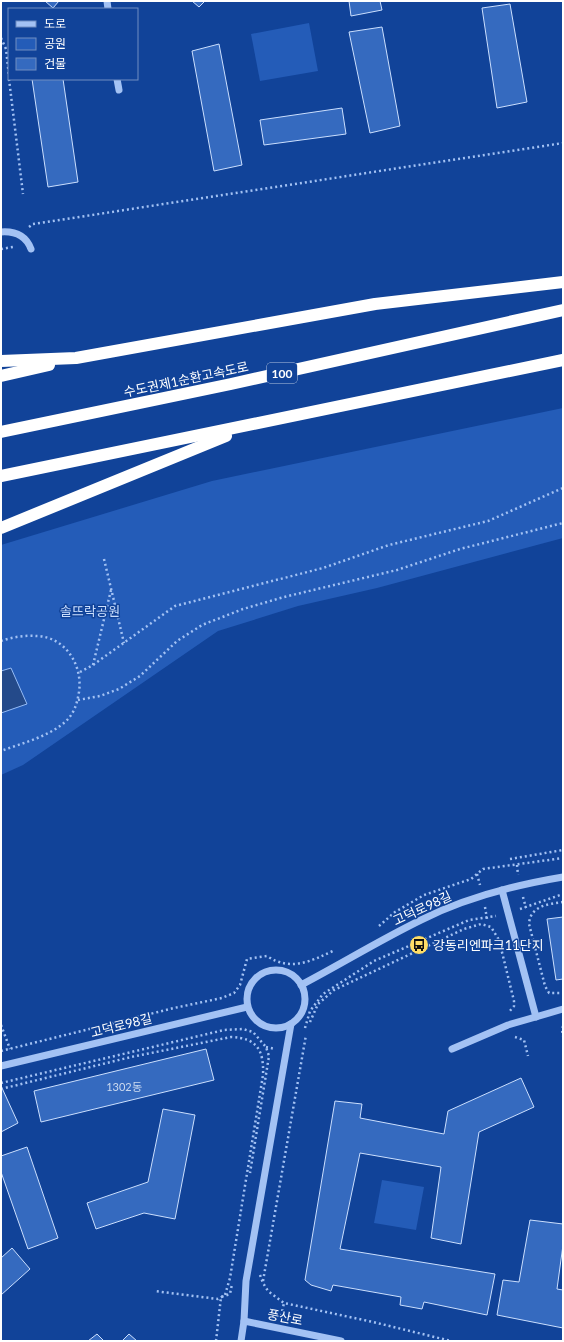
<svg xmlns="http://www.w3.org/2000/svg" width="564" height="1342" font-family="Lato,'Noto Sans KR',sans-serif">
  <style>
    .green { fill: #245cb8 }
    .water { fill: #244a8a; stroke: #95bcf7 }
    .building { fill: #356abf; stroke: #cbdffe }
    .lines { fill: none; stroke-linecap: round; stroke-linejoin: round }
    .path { stroke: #a3c2f4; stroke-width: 2.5; stroke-dasharray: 2 3; stroke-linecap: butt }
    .minor { stroke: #a3c2f4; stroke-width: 7 }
    .highway { stroke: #fff; stroke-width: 12 }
    .labels { text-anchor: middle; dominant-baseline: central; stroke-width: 3; stroke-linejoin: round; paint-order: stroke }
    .number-label { font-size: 11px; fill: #ccdaef }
    .shield { fill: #114399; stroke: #b8c7e0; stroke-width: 1 }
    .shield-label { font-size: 12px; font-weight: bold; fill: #fff }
    .street-label { font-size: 13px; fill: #fff; stroke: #114399 }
    .park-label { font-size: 13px; fill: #cbdffe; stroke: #114399 }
    .poi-label { font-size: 13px; fill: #fff; stroke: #114399; text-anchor: start }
  </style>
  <rect width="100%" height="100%" fill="#114399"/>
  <!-- green -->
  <g class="green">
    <polygon points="309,23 318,71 260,81 251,34"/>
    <polygon points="563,408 563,538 377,588 298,606 218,631 23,765 1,775 1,545 212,481"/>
    <polygon points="382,1180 424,1187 416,1230 374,1223"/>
  </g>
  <!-- water -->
  <polygon class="water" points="11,668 27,704 1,713 1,671"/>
  <!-- building -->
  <g class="building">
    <polygon points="45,1 59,1 53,8"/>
    <polygon points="192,1 205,1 199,7"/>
    <polygon points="349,1 380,1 382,10 351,16"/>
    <polygon points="510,4 527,102 497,108 482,8"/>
    <polygon points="382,27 400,126 370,133 349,32"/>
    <polygon points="219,44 242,165 214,171 192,51"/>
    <polygon points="32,79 63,79 78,182 48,187"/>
    <polygon points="342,108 346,134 264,145 260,120"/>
    <polygon points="563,917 563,979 556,980 547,919"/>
    <polygon points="206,1049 214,1080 41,1122 34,1091"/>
    <polygon points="521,1078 534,1107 479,1132 461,1244 431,1238 441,1167 360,1153 340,1249 495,1274 487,1315 424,1302 422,1309 400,1305 401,1297 333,1285 331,1291 311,1285 305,1280 335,1101 362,1104 360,1118 444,1134 448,1111"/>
    <polygon points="2,1088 18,1123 1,1132 1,1089"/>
    <polygon points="163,1109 195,1115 175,1219 144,1213 96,1229 87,1203 148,1182"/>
    <polygon points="27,1147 58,1238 28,1249 1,1172 1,1156"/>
    <polygon points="530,1220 563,1224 563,1245 557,1289 563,1290 563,1328 497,1315 503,1280 519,1282"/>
    <polygon points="12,1248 30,1269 1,1295 1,1258"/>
    <polygon points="97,1334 104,1341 88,1341"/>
    <polygon points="129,1334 137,1341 122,1341"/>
  </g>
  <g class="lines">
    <!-- path -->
    <g class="path">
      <polyline points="1,38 6,49 9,76"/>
      <polyline points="9,79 23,194"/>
      <polyline points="29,227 33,224 563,143"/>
      <polyline points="1,249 13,247"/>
      <polyline points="104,559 124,643"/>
      <path d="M1,641c11,-4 25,-6 36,-5 29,1 46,30 42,56 -2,12 -5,22 -14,30 -17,15 -43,21 -64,29"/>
      <polyline points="93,665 111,590"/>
      <polyline points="80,672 93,665 175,606 323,568 389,545 488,521 563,488"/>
      <polyline points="78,700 100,696 119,689 140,676 177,641 202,625 243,609 284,597 397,570 460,549 563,523"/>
      <polyline points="510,859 563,850"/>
      <polyline points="517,865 518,875"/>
      <polyline points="477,874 480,885"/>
      <polyline points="523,897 526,908"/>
      <path d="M563,902c-15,2 -33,4 -34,22l16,62 4,7h14"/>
      <polyline points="485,907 487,919"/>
      <polyline points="520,909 563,894"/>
      <polyline points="379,926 395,912 424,895 471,879 483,869 563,858"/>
      <polyline points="310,1022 318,1004 334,990 464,929 481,924 491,927 499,940 514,1001 514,1006 509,1012"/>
      <polyline points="1,1025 10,1049"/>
      <polyline points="563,1026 562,1030 563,1036"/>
      <polyline points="305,1028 310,1011 323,994 374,961 469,920 496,916"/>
      <polyline points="515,1037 524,1040 528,1056"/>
      <polyline points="266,1047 275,1049"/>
      <path d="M1,1051l173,-43 48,-10 12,-5 6,-8 7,-26 20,-3c24,16 44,5 68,-6"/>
      <polyline points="1,1083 224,1030 243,1029 253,1032 266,1047 269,1056 250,1173"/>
      <path d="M1,1089l130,-32 100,-20c26,1 33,13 32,38l-33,203 -5,17 -7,4 -64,-8"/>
      <polyline points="260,1275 263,1283 268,1291 284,1303 373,1322 451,1341"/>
      <polyline points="263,1281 306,1035"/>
      <polyline points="281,1316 284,1303"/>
      <polyline points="216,1341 221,1297 230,1294 232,1284"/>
    </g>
    <!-- minor -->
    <g class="minor">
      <polyline points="107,1 108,9"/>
      <polyline points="117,79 119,90"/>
      <path d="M1,232c14,-1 25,4 30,17"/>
      <polyline points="502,890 536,1017"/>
      <circle cx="276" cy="999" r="29"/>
      <path d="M301,985c40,-21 79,-45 120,-65 44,-22 94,-35 142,-43"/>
      <polyline points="452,1049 508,1025 563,1009"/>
      <polyline points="1,1066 247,1007"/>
      <polyline points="244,1321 341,1341"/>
      <polyline points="241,1341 244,1321 246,1281 291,1024"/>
    </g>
    <!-- highway -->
    <g class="highway">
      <polyline points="1,361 76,358 375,304 563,282"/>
      <polyline points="1,376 49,365"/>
      <polyline points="1,432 231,384 563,310"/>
      <polyline points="1,476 563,360"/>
      <polyline points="1,528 226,436"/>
    </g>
  </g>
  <!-- icons -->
  <defs>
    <symbol id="bus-disc" viewBox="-11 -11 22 22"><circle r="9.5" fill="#fd6" stroke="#114399"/><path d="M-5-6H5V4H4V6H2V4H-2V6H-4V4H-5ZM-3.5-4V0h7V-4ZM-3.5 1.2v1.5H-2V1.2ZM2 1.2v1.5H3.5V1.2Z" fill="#111"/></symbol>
  </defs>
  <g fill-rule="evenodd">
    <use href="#bus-disc" x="408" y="934" width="22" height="22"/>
  </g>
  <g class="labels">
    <!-- number labels -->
    <g class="number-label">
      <text x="124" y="1086">1302동</text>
    </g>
    <!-- shield labels -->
    <rect class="shield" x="267" y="363" width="30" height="20" rx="3"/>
    <g class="shield-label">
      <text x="282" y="373">100</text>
    </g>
    <!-- street labels -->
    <g class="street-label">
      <text transform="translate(186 379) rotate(-12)">수도권제1순환고속도로</text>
      <text transform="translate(422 908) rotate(-25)">고덕로98길</text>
      <text transform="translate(121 1025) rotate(-14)">고덕로98길</text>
      <text transform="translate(285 1317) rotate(11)">풍산로</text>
    </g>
    <!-- park labels -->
    <g class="park-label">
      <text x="90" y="611">솔뜨락공원</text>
    </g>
    <!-- poi labels -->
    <g class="poi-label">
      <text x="433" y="945">강동리엔파크11단지</text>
    </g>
  </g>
  <!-- border -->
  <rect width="564" height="1342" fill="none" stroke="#ffffff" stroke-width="4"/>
  <!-- legend -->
  <rect x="8" y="8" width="130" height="72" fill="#114399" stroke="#708ec2"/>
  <rect x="16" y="21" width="20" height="6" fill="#a3c2f4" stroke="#708ec2"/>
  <text x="44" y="28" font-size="12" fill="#ffffff">도로</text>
  <rect x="16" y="38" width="20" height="12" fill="#245cb8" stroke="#708ec2"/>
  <text x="44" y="48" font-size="12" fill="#ffffff">공원</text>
  <rect x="16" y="58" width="20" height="12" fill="#356abf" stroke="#708ec2"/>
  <text x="44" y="68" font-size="12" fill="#ffffff">건물</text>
</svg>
